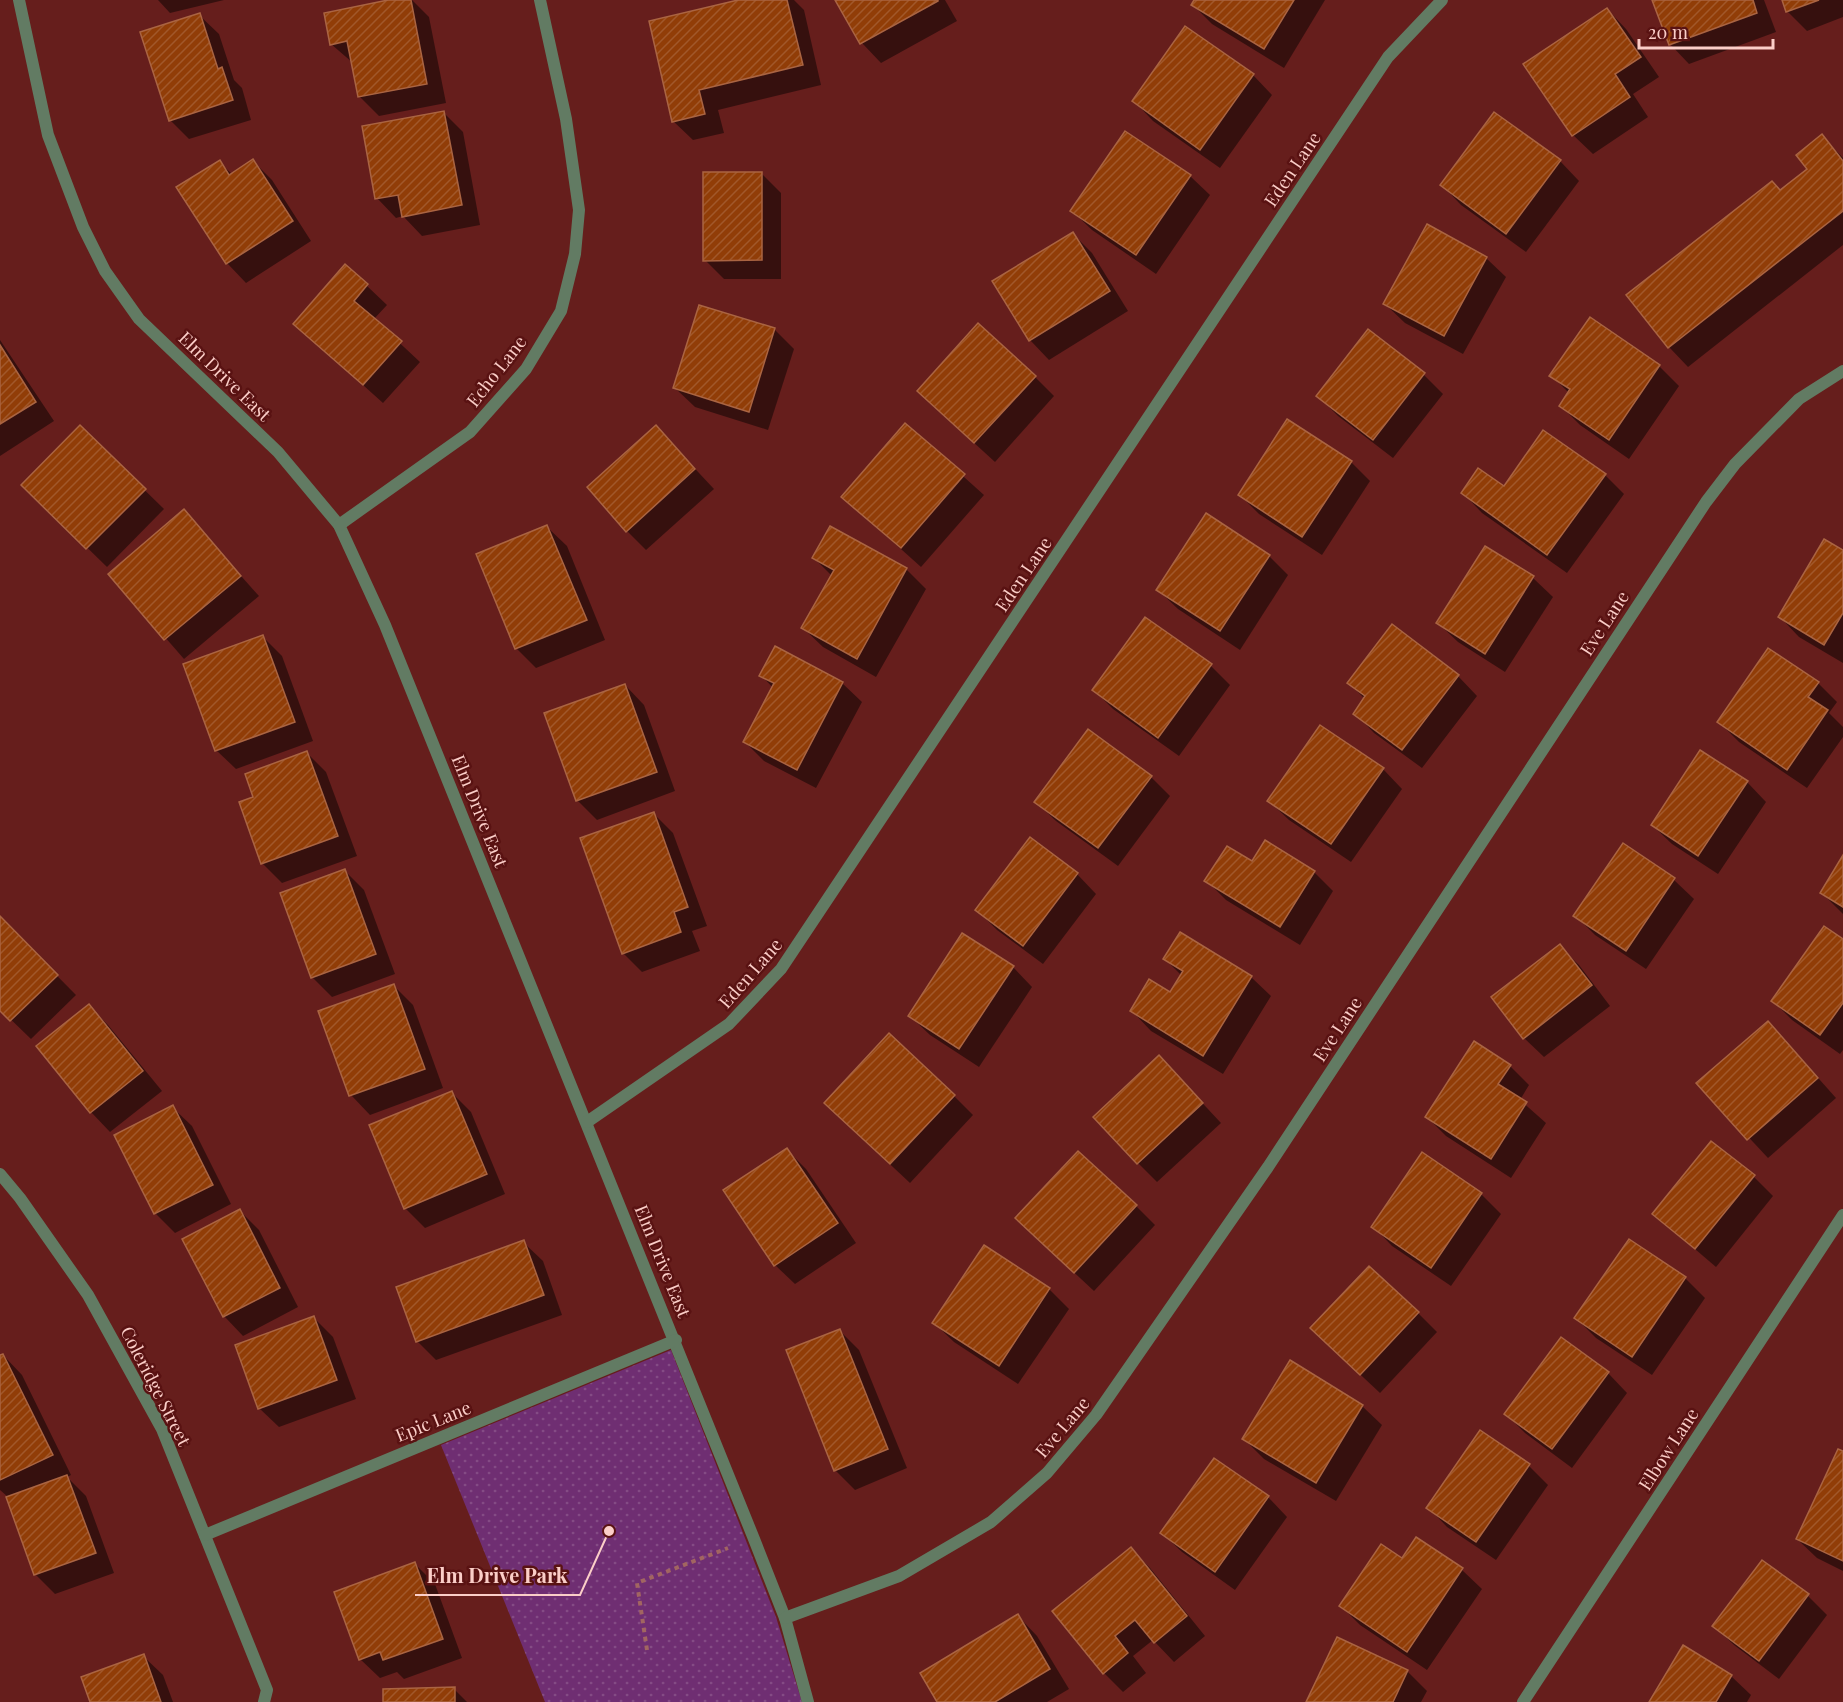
<svg xmlns="http://www.w3.org/2000/svg" width="1843" height="1702" font-family="'Playfair Display',serif">
  <style>
    .grass { fill: url(#grass-dots) }
    .shadow { fill: #0007 }
    .building { fill: url(#building-hatch); stroke: #aa6442; stroke-width: 1.5 }
    .lines { fill: none; stroke-linecap: round; stroke-linejoin: round }
    .path { stroke: #a26561; stroke-width: 4; stroke-dasharray: 4.5 4.5; stroke-linecap: butt }
    .minor { stroke: #627b63; stroke-width: 12 }
    .labels { text-anchor: middle; dominant-baseline: central; stroke-width: 5; stroke-linejoin: round; paint-order: stroke }
    .street-label { font-size: 18px; fill: #fbcec8; stroke: #591212 }
    .leader { fill: none; stroke: #fbcec8; stroke-width: 2 }
    .callout-dot { fill: #fbcec8; stroke: #591212; stroke-width: 2 }
    .callout-label { font-size: 20px; text-anchor: middle; font-weight: bold; fill: #fbcec8; stroke: #591212; stroke-width: 5; stroke-linejoin: round; paint-order: stroke }
  </style>
  <defs>
    <pattern id="grass-dots" width="8" height="8" patternUnits="userSpaceOnUse" patternTransform="scale(1.5)"><rect width="8" height="8" fill="#6f2e72"/><path d="M2 2h.1M6 6h.1" fill="none" stroke="#844b85" stroke-width="1.8" stroke-linecap="round"/></pattern>
    <pattern id="building-hatch" width="6" height="6" patternUnits="userSpaceOnUse" patternTransform="scale(1.5)"><rect width="6" height="6" fill="#913d07"/><path d="M-1 1l2-2M0 6l6-6M5 7l2-2" fill="none" stroke="#a1582a"/></pattern>
  </defs>
  <rect width="100%" height="100%" fill="#661e1c"/>
  <!-- grass -->
  <polygon class="grass" points="671,1350 776,1617 802,1702 545,1702 441,1445"/>
  <!-- shadow -->
  <g class="shadow">
    <polygon points="158,0 224,0 170,13"/>
    <polygon points="396,0 412,0 429,17 446,103 379,116 359,96 353,63 331,44"/>
    <polygon points="744,0 794,0 804,10 821,85 718,110 724,133 693,140 673,121"/>
    <polygon points="837,0 945,0 957,21 881,63 862,43"/>
    <polygon points="1195,0 1325,0 1284,68 1212,24 1193,5"/>
    <polygon points="1654,0 1764,0 1776,32 1689,64 1670,44"/>
    <polygon points="1783,0 1843,0 1843,17 1807,31 1787,11"/>
    <polygon points="1607,9 1626,29 1659,77 1633,94 1648,117 1593,154 1573,135"/>
    <polygon points="199,15 219,34 234,80 242,88 251,120 189,139 170,120"/>
    <polygon points="1186,28 1253,75 1272,95 1220,168 1153,121 1134,101"/>
    <polygon points="444,113 463,132 480,225 422,236 403,216 396,218 377,198"/>
    <polygon points="1822,136 1843,158 1843,245 1688,367 1669,347 1781,192 1809,170"/>
    <polygon points="253,161 272,180 311,241 246,283 227,263 219,162 232,174"/>
    <polygon points="1560,161 1579,181 1526,252 1461,205 1442,185"/>
    <polygon points="761,173 781,193 781,279 724,279 705,260"/>
    <polygon points="1190,176 1210,195 1156,274 1092,230 1072,211"/>
    <polygon points="1073,234 1092,253 1128,311 1049,360 1030,340"/>
    <polygon points="1486,258 1506,277 1463,354 1405,323 1385,304"/>
    <polygon points="346,266 387,305 374,319 420,362 383,403 295,324"/>
    <polygon points="700,306 775,330 794,349 768,430 695,407 675,388"/>
    <polygon points="1590,319 1659,366 1679,386 1629,459 1580,425 1561,406 1569,393 1551,375"/>
    <polygon points="1368,331 1424,375 1443,394 1393,458 1338,416 1318,396"/>
    <polygon points="0,340 54,421 0,456"/>
    <polygon points="1035,377 1054,396 995,462 938,410"/>
    <polygon points="906,425 984,495 921,567 843,497"/>
    <polygon points="80,427 164,509 107,567 23,485"/>
    <polygon points="656,427 714,489 646,550 627,531"/>
    <polygon points="1351,462 1370,481 1322,555 1259,514 1240,495"/>
    <polygon points="1605,475 1624,494 1567,573 1482,513 1463,493"/>
    <polygon points="184,512 259,596 184,659 110,574"/>
    <polygon points="547,527 567,546 605,640 536,668 516,648"/>
    <polygon points="831,528 906,569 926,589 876,677 823,647 803,628 832,576 814,558"/>
    <polygon points="1486,548 1533,578 1553,597 1505,672 1458,642 1438,623"/>
    <polygon points="1843,552 1843,663 1799,637 1780,617"/>
    <polygon points="1269,556 1288,575 1240,650 1178,609 1158,590"/>
    <polygon points="1145,619 1211,666 1230,685 1179,756 1113,709 1094,690"/>
    <polygon points="263,637 282,656 313,741 236,769 216,750"/>
    <polygon points="761,675 842,683 862,702 816,788 764,761 745,742 773,688"/>
    <polygon points="1458,676 1477,696 1422,768 1374,733 1355,713 1365,699 1349,683"/>
    <polygon points="1818,683 1837,702 1829,713 1843,727 1843,737 1807,788 1739,742 1719,722"/>
    <polygon points="625,685 644,705 675,791 597,820 577,800"/>
    <polygon points="307,753 326,772 357,856 282,883 262,863 255,798"/>
    <polygon points="1383,769 1402,789 1351,862 1289,820 1269,801"/>
    <polygon points="1151,777 1170,796 1118,866 1056,821 1036,802"/>
    <polygon points="1747,782 1766,802 1718,874 1672,844 1652,825"/>
    <polygon points="653,813 673,833 707,926 692,931 700,951 642,972 623,953"/>
    <polygon points="1623,845 1674,880 1694,899 1646,969 1595,935 1575,915"/>
    <polygon points="1843,858 1843,914 1822,893"/>
    <polygon points="1253,863 1314,872 1333,891 1300,945 1226,900 1206,880"/>
    <polygon points="345,871 364,890 395,974 332,997 312,977"/>
    <polygon points="1077,874 1096,894 1043,964 997,930 977,910"/>
    <polygon points="0,918 76,995 31,1039 0,1009"/>
    <polygon points="1843,941 1843,1050 1840,1054 1792,1020 1773,1001"/>
    <polygon points="1559,946 1579,965 1610,1006 1544,1057 1524,1038 1493,997"/>
    <polygon points="1165,959 1251,977 1271,996 1223,1074 1151,1031 1132,1011 1171,994 1182,976"/>
    <polygon points="1013,967 1032,987 979,1067 930,1035 910,1016"/>
    <polygon points="393,985 413,1005 443,1088 370,1115 351,1095"/>
    <polygon points="89,1006 108,1025 162,1091 110,1132 91,1112"/>
    <polygon points="1787,1043 1836,1098 1768,1158 1699,1084"/>
    <polygon points="1510,1066 1529,1085 1520,1100 1546,1123 1511,1178 1446,1136 1427,1117"/>
    <polygon points="1178,1077 1221,1123 1157,1182 1138,1163"/>
    <polygon points="452,1093 471,1112 505,1194 425,1228 405,1208"/>
    <polygon points="954,1096 973,1115 910,1183 845,1122"/>
    <polygon points="172,1107 192,1126 231,1204 175,1233 155,1213"/>
    <polygon points="787,1150 806,1169 856,1243 795,1284 775,1265"/>
    <polygon points="1423,1154 1481,1194 1501,1214 1451,1286 1392,1246 1373,1226"/>
    <polygon points="1754,1177 1773,1196 1716,1267 1654,1214"/>
    <polygon points="1136,1206 1155,1225 1094,1291 1037,1238"/>
    <polygon points="240,1211 259,1230 298,1307 243,1336 224,1316"/>
    <polygon points="1629,1241 1685,1278 1705,1298 1652,1375 1596,1338 1576,1318"/>
    <polygon points="523,1242 543,1261 562,1315 436,1360 417,1341"/>
    <polygon points="1049,1289 1069,1309 1018,1384 954,1342 934,1323"/>
    <polygon points="1418,1313 1437,1332 1380,1393 1332,1348"/>
    <polygon points="314,1318 333,1337 356,1399 279,1427 259,1408"/>
    <polygon points="840,1331 859,1350 907,1468 855,1490 835,1470"/>
    <polygon points="1561,1339 1608,1373 1627,1393 1572,1468 1525,1433 1506,1414"/>
    <polygon points="3,1355 22,1375 71,1475 67,1477 86,1496 114,1573 55,1594 36,1575 8,1497 0,1490 0,1357"/>
    <polygon points="1290,1363 1362,1406 1382,1425 1336,1501 1264,1459 1244,1439"/>
    <polygon points="1843,1452 1843,1571 1817,1558 1797,1539"/>
    <polygon points="1529,1466 1548,1485 1496,1560 1447,1527 1428,1507"/>
    <polygon points="1268,1497 1287,1517 1235,1590 1182,1552 1162,1533"/>
    <polygon points="1417,1539 1462,1570 1482,1589 1427,1670 1360,1625 1341,1606 1402,1560"/>
    <polygon points="1131,1549 1150,1568 1205,1636 1174,1662 1153,1640 1133,1656 1146,1673 1123,1692 1104,1673"/>
    <polygon points="1763,1562 1808,1596 1827,1615 1779,1679 1734,1645 1714,1626"/>
    <polygon points="415,1564 435,1584 462,1658 404,1679 397,1672 380,1678 360,1659"/>
    <polygon points="1018,1616 1037,1636 1069,1689 1047,1702 939,1702"/>
    <polygon points="143,1656 163,1675 173,1702 92,1702"/>
    <polygon points="1407,1671 1427,1691 1421,1702 1308,1702"/>
    <polygon points="1731,1676 1751,1695 1747,1702 1651,1702"/>
    <polygon points="454,1689 467,1702 384,1702"/>
  </g>
  <!-- building -->
  <g class="building">
    <polygon points="388,0 411,0 427,84 358,97 347,41 330,45 324,13"/>
    <polygon points="738,0 787,0 803,65 699,90 705,114 672,122 649,21"/>
    <polygon points="835,0 938,0 938,1 860,44"/>
    <polygon points="1194,0 1294,0 1264,49 1191,5"/>
    <polygon points="1652,0 1753,0 1757,13 1669,45"/>
    <polygon points="1782,0 1819,0 1786,12"/>
    <polygon points="1607,8 1641,57 1615,74 1630,97 1572,136 1523,64"/>
    <polygon points="200,13 218,69 222,67 233,100 169,121 140,32"/>
    <polygon points="1185,26 1254,74 1200,150 1132,101"/>
    <polygon points="444,111 462,205 402,217 398,195 375,199 362,126"/>
    <polygon points="1494,112 1561,160 1506,234 1440,185"/>
    <polygon points="1125,131 1191,175 1136,255 1070,211"/>
    <polygon points="1822,134 1843,161 1843,211 1668,348 1626,295 1772,181 1780,190 1807,169 1796,155"/>
    <polygon points="253,159 293,221 226,264 176,187 220,160 229,175"/>
    <polygon points="703,172 762,172 762,260 703,261"/>
    <polygon points="1427,224 1487,257 1444,336 1383,304"/>
    <polygon points="1073,232 1110,291 1029,341 992,281"/>
    <polygon points="345,264 368,284 354,301 402,341 363,385 293,324"/>
    <polygon points="699,305 775,328 749,412 673,388"/>
    <polygon points="1590,317 1660,365 1609,440 1559,406 1570,389 1549,376"/>
    <polygon points="978,323 1036,376 974,443 917,391"/>
    <polygon points="1368,329 1425,373 1373,440 1316,396"/>
    <polygon points="0,345 36,402 0,424"/>
    <polygon points="1287,419 1352,461 1302,537 1238,495"/>
    <polygon points="905,423 965,474 901,548 841,497"/>
    <polygon points="80,425 146,489 86,549 21,485"/>
    <polygon points="656,425 695,469 626,532 587,487"/>
    <polygon points="1543,430 1606,474 1547,555 1461,493 1478,468 1504,486"/>
    <polygon points="184,509 241,576 164,640 108,574"/>
    <polygon points="1206,513 1270,555 1220,631 1156,590"/>
    <polygon points="547,525 587,620 515,649 476,554"/>
    <polygon points="830,526 907,568 857,659 801,628 834,570 812,558"/>
    <polygon points="1824,539 1843,550 1843,613 1824,645 1778,617"/>
    <polygon points="1485,546 1534,576 1485,654 1436,623"/>
    <polygon points="1145,617 1212,664 1158,738 1092,690"/>
    <polygon points="1392,624 1459,675 1402,750 1353,714 1365,696 1347,683"/>
    <polygon points="263,635 295,722 215,751 183,664"/>
    <polygon points="775,646 843,682 797,770 743,742 774,683 759,676"/>
    <polygon points="1768,648 1819,682 1808,697 1828,710 1787,770 1717,722"/>
    <polygon points="625,684 657,772 576,801 544,713"/>
    <polygon points="1320,725 1384,768 1331,844 1267,801"/>
    <polygon points="1088,729 1152,776 1098,848 1034,802"/>
    <polygon points="1700,750 1748,781 1698,856 1651,825"/>
    <polygon points="307,751 338,836 261,864 239,802 253,797 245,774"/>
    <polygon points="654,812 688,907 674,912 681,932 622,954 580,838"/>
    <polygon points="1030,837 1078,873 1023,946 975,910"/>
    <polygon points="1265,840 1315,871 1280,927 1204,881 1227,846 1252,861"/>
    <polygon points="1623,843 1675,878 1626,951 1573,916"/>
    <polygon points="1843,855 1843,907 1820,893"/>
    <polygon points="345,869 376,954 311,978 280,893"/>
    <polygon points="0,916 58,975 10,1021 0,1011"/>
    <polygon points="1824,926 1843,939 1843,1003 1820,1035 1771,1001"/>
    <polygon points="1180,932 1252,976 1203,1056 1130,1011 1149,979 1170,992 1183,971 1163,959"/>
    <polygon points="962,933 1014,966 959,1049 908,1016"/>
    <polygon points="1560,944 1592,985 1523,1039 1491,997"/>
    <polygon points="394,984 425,1069 349,1096 318,1011"/>
    <polygon points="89,1004 143,1071 90,1113 36,1046"/>
    <polygon points="1768,1021 1818,1078 1747,1140 1696,1083"/>
    <polygon points="889,1033 955,1095 890,1164 824,1103"/>
    <polygon points="1474,1041 1511,1065 1498,1084 1527,1102 1491,1159 1425,1117"/>
    <polygon points="1159,1055 1203,1103 1137,1164 1093,1117"/>
    <polygon points="452,1091 487,1174 404,1209 369,1125"/>
    <polygon points="173,1105 213,1185 154,1214 114,1135"/>
    <polygon points="1711,1141 1755,1175 1695,1249 1652,1214"/>
    <polygon points="787,1148 838,1223 774,1266 723,1190"/>
    <polygon points="1078,1151 1137,1205 1074,1273 1015,1218"/>
    <polygon points="1422,1152 1482,1193 1431,1268 1371,1227"/>
    <polygon points="240,1209 280,1288 223,1317 182,1239"/>
    <polygon points="1629,1239 1686,1277 1632,1357 1574,1318"/>
    <polygon points="524,1240 544,1295 416,1342 396,1287"/>
    <polygon points="984,1245 1050,1288 999,1366 932,1323"/>
    <polygon points="1369,1266 1419,1312 1360,1375 1310,1328"/>
    <polygon points="314,1316 337,1380 258,1409 235,1345"/>
    <polygon points="840,1329 888,1449 834,1471 786,1350"/>
    <polygon points="1561,1337 1609,1372 1552,1449 1504,1414"/>
    <polygon points="3,1354 53,1455 0,1480 0,1355"/>
    <polygon points="1290,1360 1363,1405 1316,1483 1242,1439"/>
    <polygon points="1480,1430 1530,1464 1476,1542 1426,1508"/>
    <polygon points="1838,1449 1843,1451 1843,1561 1796,1539"/>
    <polygon points="1214,1458 1269,1496 1215,1572 1160,1533"/>
    <polygon points="67,1475 96,1553 34,1575 6,1497"/>
    <polygon points="1416,1537 1463,1568 1407,1652 1339,1606 1381,1544 1402,1558"/>
    <polygon points="1131,1547 1187,1616 1154,1643 1135,1620 1115,1636 1128,1653 1103,1674 1052,1611"/>
    <polygon points="1762,1560 1809,1594 1759,1661 1712,1626"/>
    <polygon points="415,1562 443,1639 383,1660 380,1652 359,1660 334,1592"/>
    <polygon points="1018,1614 1050,1669 995,1702 937,1702 920,1673"/>
    <polygon points="1337,1637 1408,1670 1393,1702 1306,1702"/>
    <polygon points="1683,1645 1732,1675 1716,1702 1649,1702"/>
    <polygon points="144,1654 161,1702 90,1702 81,1677"/>
    <polygon points="455,1687 455,1702 383,1702 383,1689"/>
  </g>
  <g class="lines">
    <!-- path -->
    <polyline class="path" points="647,1650 637,1583 728,1548"/>
    <!-- minor -->
    <g class="minor">
      <polyline points="19,0 48,135 83,227 105,271 139,319 278,452 339,525 385,625 754,1539 785,1618 808,1702"/>
      <polyline points="339,525 470,432 526,369 561,311 575,254 579,210 566,119 540,0"/>
      <polyline points="587,1122 729,1024 781,969 1388,57 1442,0"/>
      <polyline points="0,1174 20,1198 88,1295 162,1429 267,1690 264,1702"/>
      <polyline points="205,1535 676,1340"/>
      <polyline points="785,1618 899,1576 991,1522 1047,1473 1096,1415 1268,1167 1706,502 1735,464 1799,399 1843,371"/>
      <polyline points="1523,1702 1843,1215"/>
    </g>
  </g>
  <g class="labels">
    <!-- street labels -->
    <g class="street-label">
      <text transform="translate(1292 169) rotate(-56)">Eden Lane</text>
      <text transform="translate(496 371) rotate(-52)">Echo Lane</text>
      <text transform="translate(225 376) rotate(44)">Elm Drive East</text>
      <text transform="translate(1023 574) rotate(-56)">Eden Lane</text>
      <text transform="translate(1604 623) rotate(-57)">Eve Lane</text>
      <text transform="translate(480 811) rotate(68)">Elm Drive East</text>
      <text transform="translate(750 973) rotate(-49)">Eden Lane</text>
      <text transform="translate(1337 1029) rotate(-57)">Eve Lane</text>
      <text transform="translate(663 1261) rotate(68)">Elm Drive East</text>
      <text transform="translate(156 1386) rotate(63)">Coleridge Street</text>
      <text transform="translate(433 1421) rotate(-22)">Epic Lane</text>
      <text transform="translate(1062 1427) rotate(-50)">Eve Lane</text>
      <text transform="translate(1668 1449) rotate(-57)">Elbow Lane</text>
    </g>
  </g>
  <!-- callouts -->
  <path class="leader" d="M609 1531L580 1595H415"/>
  <circle class="callout-dot" cx="609" cy="1531" r="6"/>
  <g class="callout-label">
    <text x="497" y="1583">Elm Drive Park</text>
  </g>
  <!-- scale -->
  <path d="M1639 39v9h134v-9" fill="none" stroke="#fbcec8" stroke-width="3"/>
  <text x="1648" y="39" font-size="18" fill="#fbcec8" stroke="#591212" stroke-width="4.5" paint-order="stroke">20 m</text>
</svg>
